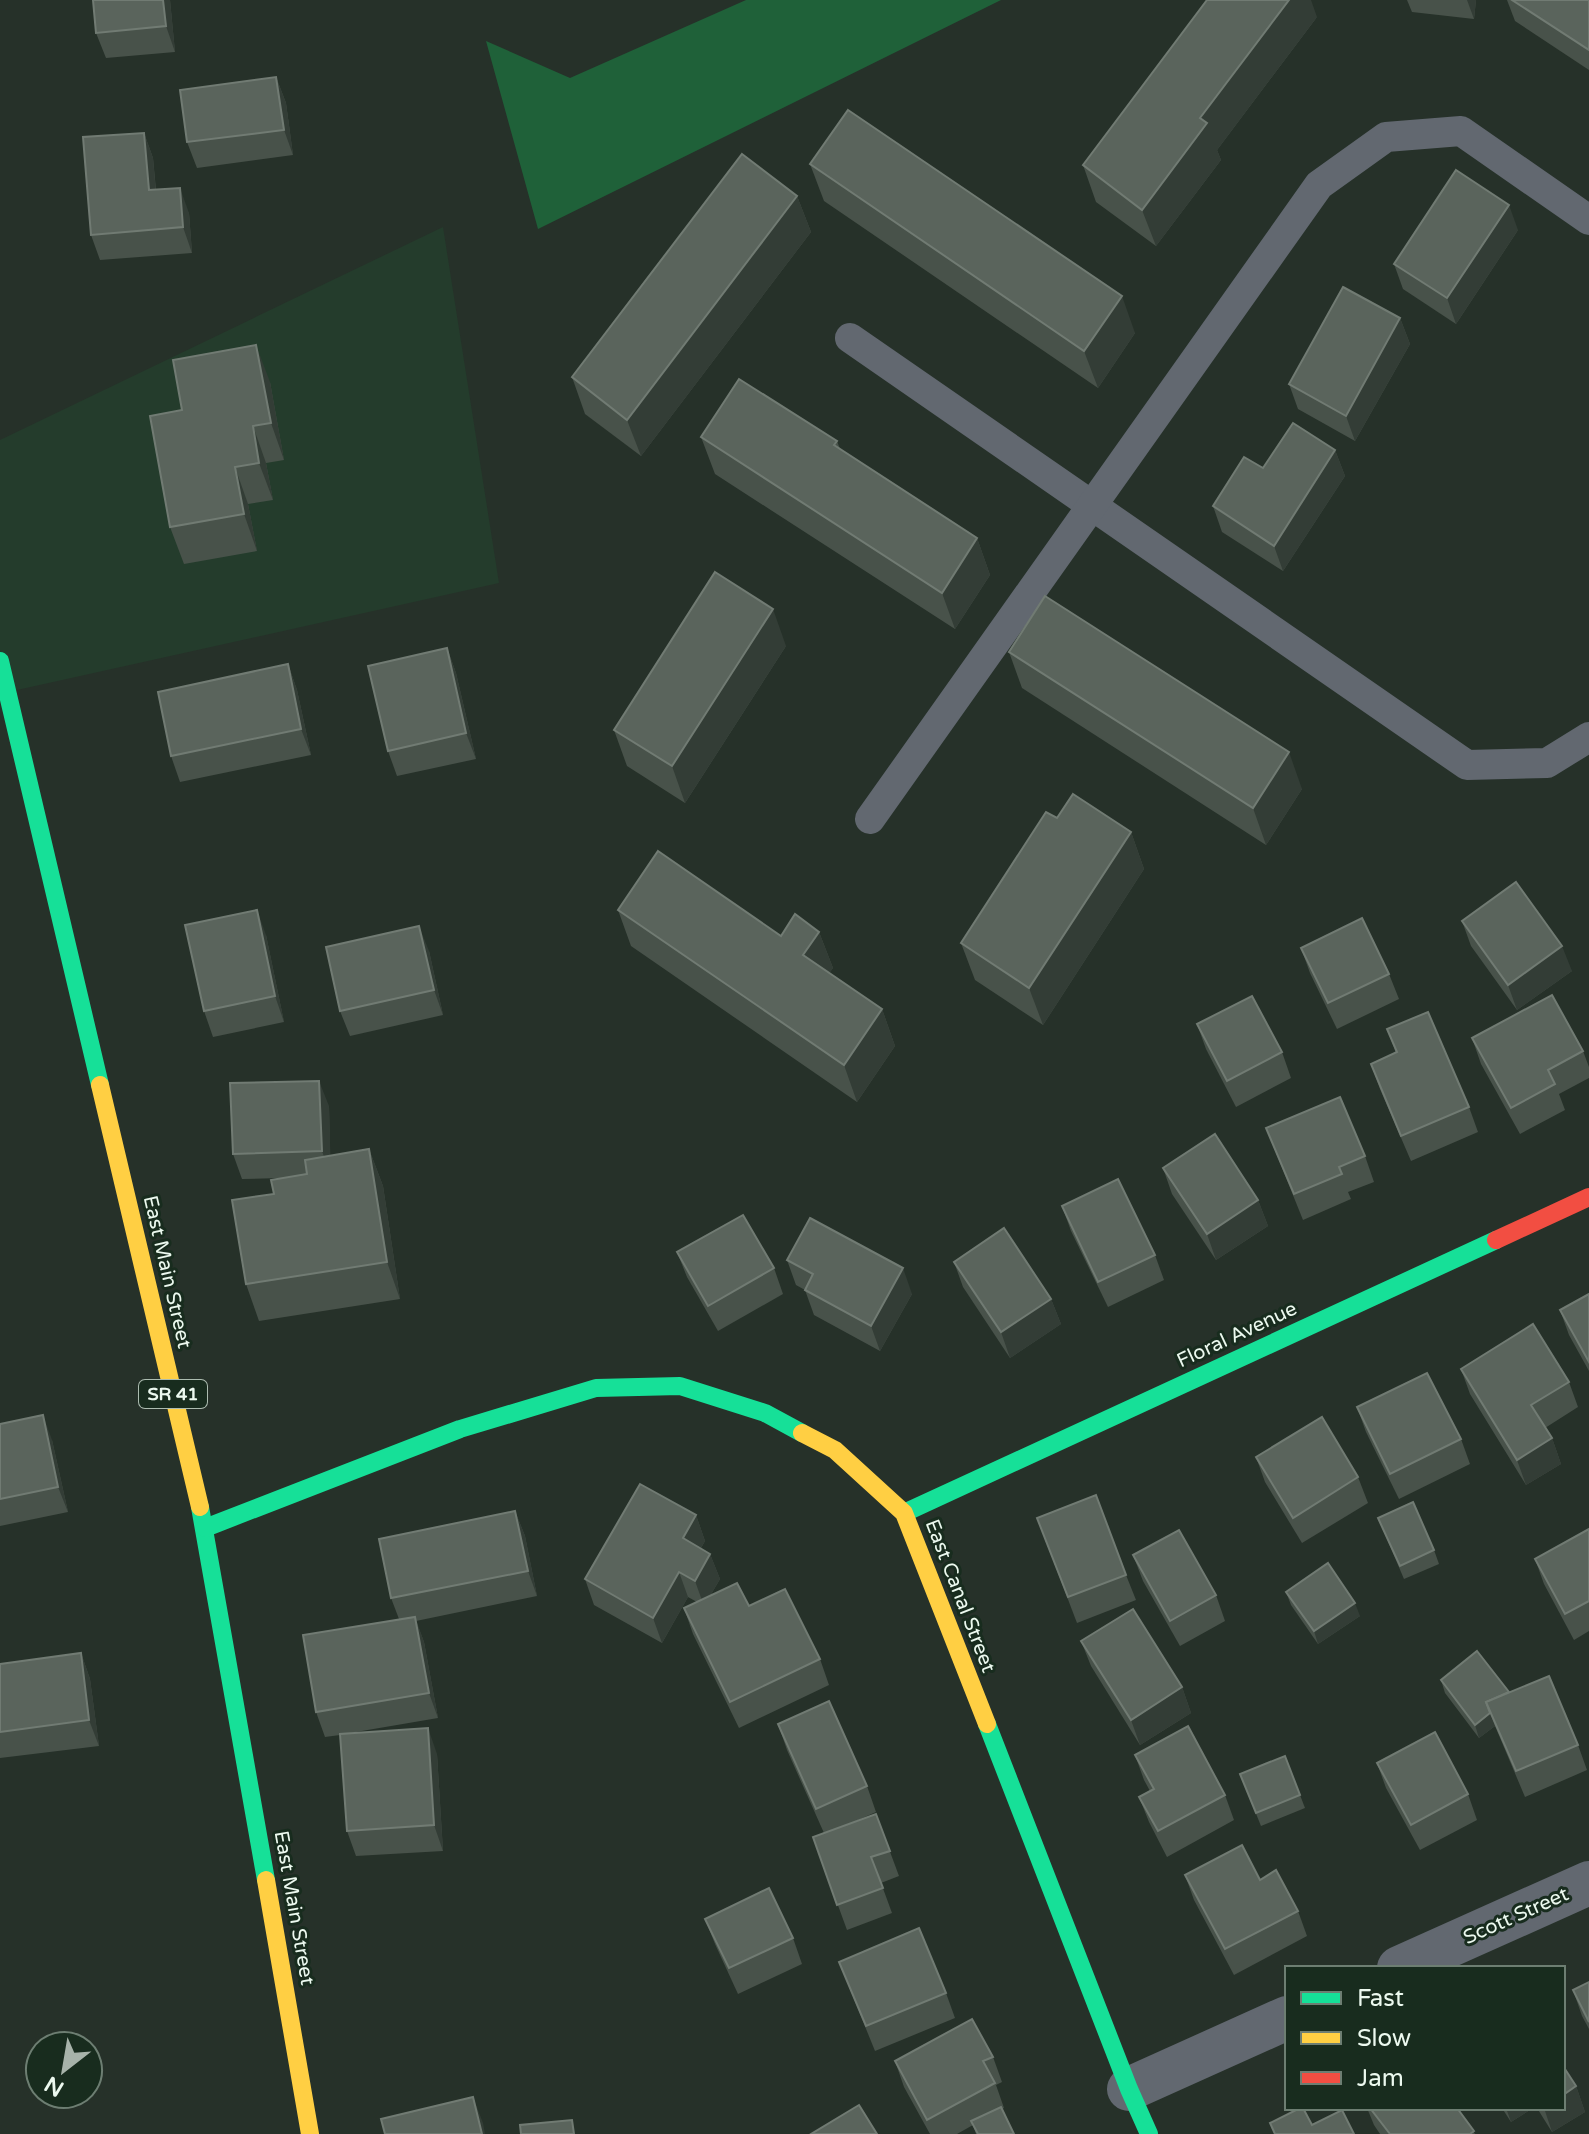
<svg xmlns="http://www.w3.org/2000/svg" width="1589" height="2134" font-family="'Varela Round',sans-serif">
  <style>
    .built { fill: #243c2c }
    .forest { fill: #1f6139 }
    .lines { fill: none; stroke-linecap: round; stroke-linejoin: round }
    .lane { stroke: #626870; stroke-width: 30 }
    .street { stroke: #626870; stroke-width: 44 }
    .fast { stroke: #16e098; stroke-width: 18 }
    .slow { stroke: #ffcf43; stroke-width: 18 }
    .jam { stroke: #f24e42; stroke-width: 18 }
    .wall { fill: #48524a }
    .shaded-wall { fill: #333d36 }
    .building { fill: #5a645c; stroke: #717b73; stroke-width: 2 }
    .labels { text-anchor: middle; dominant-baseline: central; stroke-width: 6; stroke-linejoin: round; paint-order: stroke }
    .shield { fill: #182c1e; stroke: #acbcb0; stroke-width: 2 }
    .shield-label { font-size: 18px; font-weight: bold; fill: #ecf9ef }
    .street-label { font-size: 20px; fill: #ecf9ef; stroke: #182c1e }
  </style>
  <rect width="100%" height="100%" fill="#263129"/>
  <!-- built -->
  <polygon class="built" points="443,227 499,583 8,692 0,661 0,440"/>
  <!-- forest -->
  <polygon class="forest" points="746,0 1001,0 538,229 486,41 570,78"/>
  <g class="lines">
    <!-- lane -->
    <g class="lane">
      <polyline points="850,338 1467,765 1547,763 1589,737"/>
      <polyline points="870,819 1319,185 1386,137 1461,131 1589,220"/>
    </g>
    <!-- street -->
    <g class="street">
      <polyline points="1399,1968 1589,1883"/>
      <polyline points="1129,2089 1287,2018"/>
    </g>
    <!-- fast -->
    <g class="fast">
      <polyline points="0,661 100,1085"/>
      <polyline points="200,1507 266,1880"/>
      <polyline points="904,1513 1496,1240"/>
      <polyline points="205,1528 460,1429 596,1388 680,1386 765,1413 802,1433"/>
      <polyline points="987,1724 1129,2089 1149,2134"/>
    </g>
    <!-- slow -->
    <g class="slow">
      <polyline points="100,1085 200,1507"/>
      <polyline points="802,1433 835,1450 904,1513 987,1724"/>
      <polyline points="266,1880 310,2134"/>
    </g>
    <!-- jam -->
    <polyline class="jam" points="1496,1240 1589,1197"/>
  </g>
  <!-- wall -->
  <g class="wall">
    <polygon points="170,0 175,52 106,58 96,33"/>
    <polygon points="1407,0 1476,0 1474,19 1412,12"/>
    <polygon points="1507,0 1589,0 1589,70 1515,21"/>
    <polygon points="1317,17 1217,150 1221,160 1156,246 1096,202 1083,165"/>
    <polygon points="276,77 286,103 293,155 197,168 187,142"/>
    <polygon points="144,133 153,158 156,190 189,213 192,253 100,260 91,235"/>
    <polygon points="810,164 1135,333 1098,388 824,201"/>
    <polygon points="797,196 811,232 641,456 585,414 572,377"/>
    <polygon points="1518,230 1456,324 1403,289 1394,264"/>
    <polygon points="1400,318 1410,344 1355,441 1298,409 1289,384"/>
    <polygon points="270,382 284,460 266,463 273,500 248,504 257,551 184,564 170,527 182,410"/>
    <polygon points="701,437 837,441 840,449 977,538 990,575 955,629 715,474"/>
    <polygon points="1335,450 1345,476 1283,571 1222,532 1213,506"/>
    <polygon points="786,646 685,803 627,766 614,730"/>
    <polygon points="447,648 456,673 476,759 397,776 388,751"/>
    <polygon points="1009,652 1302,789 1266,845 1022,688"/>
    <polygon points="288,664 297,690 311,755 180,782 171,756"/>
    <polygon points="1057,818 1131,832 1144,869 1043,1025 975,980 961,943"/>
    <polygon points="618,910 781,936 819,932 833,968 829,973 882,1009 895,1046 857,1102 631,946"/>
    <polygon points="1462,921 1572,971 1517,1010 1471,946"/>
    <polygon points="266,935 284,1022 213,1037 204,1011"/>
    <polygon points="1301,948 1389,974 1399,999 1337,1029 1310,973"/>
    <polygon points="429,951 443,1015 350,1036 340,1011"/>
    <polygon points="1197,1024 1282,1052 1291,1078 1236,1107 1206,1049"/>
    <polygon points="1387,1029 1469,1107 1478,1132 1411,1161 1380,1089 1371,1064 1396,1053"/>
    <polygon points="1472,1038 1583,1051 1589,1067 1589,1078 1559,1094 1565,1110 1520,1134 1481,1064"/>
    <polygon points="329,1106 330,1156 369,1149 383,1186 400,1299 259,1321 246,1284 274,1194 281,1178 242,1179 233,1154"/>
    <polygon points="1266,1128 1365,1156 1374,1182 1348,1192 1351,1199 1303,1220"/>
    <polygon points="1163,1168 1258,1200 1268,1226 1216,1260 1172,1194"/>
    <polygon points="1062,1206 1155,1255 1164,1280 1108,1307 1071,1231"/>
    <polygon points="677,1252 774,1268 783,1294 718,1331 687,1277"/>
    <polygon points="787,1260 912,1294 880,1351 814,1315 805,1290 796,1285"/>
    <polygon points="954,1262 1051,1299 1061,1324 1010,1358 963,1287"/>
    <polygon points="1589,1294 1589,1371 1569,1335 1560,1310"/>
    <polygon points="1461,1369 1569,1382 1578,1407 1545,1428 1552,1438 1561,1464 1526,1485 1470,1394"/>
    <polygon points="1357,1407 1461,1439 1470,1464 1399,1499 1366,1432"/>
    <polygon points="0,1424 52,1440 68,1512 0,1526"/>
    <polygon points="1256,1457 1358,1477 1368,1503 1302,1543 1265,1482"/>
    <polygon points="515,1511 525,1536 537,1596 416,1621 424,1642 438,1718 350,1733 437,1754 443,1851 356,1856 347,1831 340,1735 325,1737 316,1712 399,1619 391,1598"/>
    <polygon points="696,1515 705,1541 701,1548 710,1554 720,1579 710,1596 749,1606 820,1659 829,1685 739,1728 693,1634 684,1608 697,1602 688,1597 662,1643 594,1605 585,1579"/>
    <polygon points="1037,1518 1126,1575 1136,1600 1077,1623"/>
    <polygon points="1378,1518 1434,1550 1439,1564 1404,1579"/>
    <polygon points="1589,1529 1589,1631 1574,1640 1544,1584 1535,1559"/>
    <polygon points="1133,1555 1216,1595 1225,1621 1180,1646 1143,1581"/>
    <polygon points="1286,1592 1360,1616 1318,1644 1291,1605"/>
    <polygon points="1081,1641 1182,1687 1191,1713 1140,1745 1091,1666"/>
    <polygon points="81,1653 90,1679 99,1746 0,1758 0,1664"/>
    <polygon points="1441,1680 1509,1692 1578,1745 1587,1770 1525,1797 1495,1726 1479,1738 1445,1693"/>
    <polygon points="778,1724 867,1786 876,1812 849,1824 876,1814 899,1876 881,1883 892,1913 847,1930 813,1837 824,1833 787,1750"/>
    <polygon points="1135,1755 1225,1795 1234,1820 1167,1857 1149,1822 1139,1797 1150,1791 1144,1780"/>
    <polygon points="1285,1756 1305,1808 1261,1826 1240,1774"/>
    <polygon points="1377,1763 1468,1794 1477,1820 1420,1850 1386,1788"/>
    <polygon points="1185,1875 1260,1880 1298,1911 1307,1936 1234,1975 1194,1900"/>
    <polygon points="705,1919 793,1938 802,1964 738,1994 715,1944"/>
    <polygon points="839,1962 946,1993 955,2018 875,2051"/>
    <polygon points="1589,1982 1589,2029 1582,2016 1573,1990"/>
    <polygon points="993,2057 1002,2082 996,2085 1004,2108 1002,2109 1014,2134 976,2134 973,2125 957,2134 930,2134 904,2087 895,2061"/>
    <polygon points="1576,2086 1585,2112 1552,2132 1537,2108 1563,2108"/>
    <polygon points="1367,2108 1457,2108 1475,2134 1380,2134 1374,2125"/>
    <polygon points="1502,2108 1533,2108 1511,2122"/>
  </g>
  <!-- shaded-wall -->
  <g class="shaded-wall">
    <polygon points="163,0 170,0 175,52 166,26"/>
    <polygon points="1289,0 1311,0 1317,17 1217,150 1221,160 1156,246 1142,210 1200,118"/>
    <polygon points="1467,0 1476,0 1474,19"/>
    <polygon points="276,77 286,103 293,155 284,130"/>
    <polygon points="144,133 153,158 158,216 149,190"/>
    <polygon points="180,188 189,213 192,253 183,227"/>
    <polygon points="797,196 811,232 641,456 627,420"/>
    <polygon points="1509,205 1518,230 1456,324 1447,298"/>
    <polygon points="1122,296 1135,333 1098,388 1084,351"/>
    <polygon points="1400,318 1410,344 1355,441 1346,416"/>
    <polygon points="256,345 270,382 284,460 271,423"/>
    <polygon points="253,426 266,463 273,500 259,463"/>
    <polygon points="1335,450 1345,476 1283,571 1274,546"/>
    <polygon points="235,467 248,504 257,551 244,514"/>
    <polygon points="977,538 990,575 955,629 942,593"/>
    <polygon points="773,609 786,646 685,803 672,766"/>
    <polygon points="447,648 456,673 476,759 466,733"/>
    <polygon points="288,664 297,690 311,755 301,729"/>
    <polygon points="1289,752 1302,789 1266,845 1253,808"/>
    <polygon points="1131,832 1144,869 1043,1025 1029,988"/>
    <polygon points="257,910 266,935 284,1022 275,996"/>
    <polygon points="419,926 429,951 443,1015 434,990"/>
    <polygon points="819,932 833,968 816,992 803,955"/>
    <polygon points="1562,946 1572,971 1517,1010 1508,985"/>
    <polygon points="882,1009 895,1046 857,1102 844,1065"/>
    <polygon points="319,1081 329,1106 331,1177 322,1151"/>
    <polygon points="369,1149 383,1186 400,1299 387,1262"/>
    <polygon points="1258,1200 1268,1226 1216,1260 1207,1234"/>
    <polygon points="903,1268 912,1294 880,1351 871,1326"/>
    <polygon points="1051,1299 1061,1324 1010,1358 1001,1332"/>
    <polygon points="43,1415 52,1440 68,1512 58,1487"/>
    <polygon points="1552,1438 1561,1464 1526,1485 1517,1460"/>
    <polygon points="515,1511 525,1536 537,1596 528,1571"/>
    <polygon points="696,1515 705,1541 692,1563 683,1538"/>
    <polygon points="710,1554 720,1579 704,1606 695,1581"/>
    <polygon points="679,1572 688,1597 662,1643 653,1618"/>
    <polygon points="1355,1603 1360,1616 1318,1644 1314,1631"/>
    <polygon points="415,1617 424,1642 438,1718 429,1693"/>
    <polygon points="81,1653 90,1679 99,1746 89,1720"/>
    <polygon points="1182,1687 1191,1713 1140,1745 1131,1720"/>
    <polygon points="1490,1713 1495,1726 1479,1738 1475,1725"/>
    <polygon points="428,1728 437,1754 443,1851 434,1825"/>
    <polygon points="1576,2086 1585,2112 1552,2132 1544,2108 1563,2108 1563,2095"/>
    <polygon points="473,2097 483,2123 485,2134 482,2134"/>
    <polygon points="1506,2108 1533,2108 1511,2122"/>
  </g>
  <!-- building -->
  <g class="building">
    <polygon points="93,0 163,0 166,26 96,33"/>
    <polygon points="1207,0 1289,0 1200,118 1207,123 1142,210 1083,165"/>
    <polygon points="1512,0 1589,0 1589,50"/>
    <polygon points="276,77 284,130 187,142 180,90"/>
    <polygon points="848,110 1122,296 1084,351 810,164"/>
    <polygon points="144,133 149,190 180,188 183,227 91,235 83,137"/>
    <polygon points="742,154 797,196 627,420 572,377"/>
    <polygon points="1456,170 1509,205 1447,298 1394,264"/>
    <polygon points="1343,287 1400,318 1346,416 1289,384"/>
    <polygon points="256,345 271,423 253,426 259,463 235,467 244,514 170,527 150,416 182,410 173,360"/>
    <polygon points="739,379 837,441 834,445 977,538 942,593 701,437"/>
    <polygon points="1293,423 1335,450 1274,546 1213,506 1244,457 1263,468"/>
    <polygon points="715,572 773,609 672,766 614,730"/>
    <polygon points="1045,596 1289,752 1253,808 1009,652"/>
    <polygon points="447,648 466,733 388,751 368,666"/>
    <polygon points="288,664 301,729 171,756 158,692"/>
    <polygon points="1073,794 1131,832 1029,988 961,943 1046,812 1057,818"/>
    <polygon points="658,851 781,936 795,914 819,932 803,955 882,1009 844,1065 618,910"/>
    <polygon points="1516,882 1562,946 1508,985 1462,921"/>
    <polygon points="257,910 275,996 204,1011 185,925"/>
    <polygon points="1362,918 1389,974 1328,1003 1301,948"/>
    <polygon points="419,926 434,990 340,1011 326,947"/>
    <polygon points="1552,995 1583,1051 1548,1070 1555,1084 1511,1108 1472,1038"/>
    <polygon points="1252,996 1282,1052 1227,1081 1197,1024"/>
    <polygon points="1428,1012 1469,1107 1401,1136 1371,1064 1397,1052 1387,1029"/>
    <polygon points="319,1081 322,1151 233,1154 230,1083"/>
    <polygon points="1340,1097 1365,1156 1339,1167 1342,1174 1294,1194 1266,1128"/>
    <polygon points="1215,1134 1258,1200 1207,1234 1163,1168"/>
    <polygon points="369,1149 387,1262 246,1284 232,1200 274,1194 271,1180 307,1174 305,1160"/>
    <polygon points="1118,1179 1155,1255 1098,1282 1062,1206"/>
    <polygon points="743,1215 774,1268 708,1306 677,1252"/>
    <polygon points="810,1218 903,1268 871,1326 805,1290 813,1274 787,1260"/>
    <polygon points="1004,1228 1051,1299 1001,1332 954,1262"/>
    <polygon points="1589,1294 1589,1362 1560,1310"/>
    <polygon points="1533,1324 1569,1382 1531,1405 1552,1438 1517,1460 1461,1369"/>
    <polygon points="1427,1373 1461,1439 1390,1474 1357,1407"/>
    <polygon points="43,1415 58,1487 0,1499 0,1424"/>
    <polygon points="1322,1417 1358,1477 1293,1518 1256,1457"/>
    <polygon points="640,1484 696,1515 683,1538 710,1554 695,1581 679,1572 653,1618 585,1579"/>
    <polygon points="1096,1495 1126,1575 1068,1597 1037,1518"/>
    <polygon points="1413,1502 1434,1550 1400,1566 1378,1518"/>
    <polygon points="515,1511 528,1571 391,1598 379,1539"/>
    <polygon points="1589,1529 1589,1601 1565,1614 1535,1559"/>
    <polygon points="1179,1530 1216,1595 1170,1621 1133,1555"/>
    <polygon points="1328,1563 1355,1603 1314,1631 1286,1592"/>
    <polygon points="737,1583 749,1606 785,1589 820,1659 730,1702 684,1608"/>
    <polygon points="1133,1609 1182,1687 1131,1720 1081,1641"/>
    <polygon points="415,1617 429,1693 316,1712 303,1635"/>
    <polygon points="1477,1651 1509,1692 1486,1702 1490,1713 1475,1725 1441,1680"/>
    <polygon points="81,1653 89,1720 0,1732 0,1664"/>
    <polygon points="1549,1676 1578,1745 1516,1771 1486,1702"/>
    <polygon points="829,1701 867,1786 816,1809 778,1724"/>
    <polygon points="1188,1726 1225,1795 1158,1831 1139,1797 1154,1789 1135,1755"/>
    <polygon points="428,1728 434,1825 347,1831 340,1734"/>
    <polygon points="1435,1732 1468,1794 1411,1825 1377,1763"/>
    <polygon points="1285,1756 1300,1795 1256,1813 1240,1774"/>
    <polygon points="876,1814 890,1851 871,1857 883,1888 837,1905 813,1837"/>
    <polygon points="1242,1845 1260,1880 1276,1870 1298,1911 1225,1949 1185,1875"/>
    <polygon points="769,1888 793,1938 729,1968 705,1919"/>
    <polygon points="919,1928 946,1993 866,2026 839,1962"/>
    <polygon points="1589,1982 1589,2022 1573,1990"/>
    <polygon points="972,2019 993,2057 983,2061 995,2083 927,2120 895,2061"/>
    <polygon points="1563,2066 1576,2086 1563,2095"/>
    <polygon points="473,2097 482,2134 385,2134 381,2119"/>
    <polygon points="859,2105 877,2134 811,2134"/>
    <polygon points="1001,2107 1014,2134 978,2134 971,2121"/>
    <polygon points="1300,2108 1303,2108 1312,2125 1342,2110 1354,2134 1275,2134 1270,2123"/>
    <polygon points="1370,2108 1457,2108 1474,2131 1470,2134 1390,2134"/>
    <polygon points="572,2120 574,2134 521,2134 520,2125"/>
  </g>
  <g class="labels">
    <!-- shield labels -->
    <rect class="shield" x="139" y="1380" width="68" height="28" rx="6"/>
    <g class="shield-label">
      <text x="173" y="1394">SR 41</text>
    </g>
    <!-- street labels -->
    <g class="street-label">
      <text transform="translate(167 1272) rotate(77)">East Main Street</text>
      <text transform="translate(1237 1335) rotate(-25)">Floral Avenue</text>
      <text transform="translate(960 1596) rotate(69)">East Canal Street</text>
      <text transform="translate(294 1908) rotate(80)">East Main Street</text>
      <text transform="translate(1516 1916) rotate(-24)">Scott Street</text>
    </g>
  </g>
  <!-- legend -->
  <rect x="1285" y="1966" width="280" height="144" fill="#182c1e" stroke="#6d7e72" stroke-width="2"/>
  <rect x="1301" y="1992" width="40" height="12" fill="#16e098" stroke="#6d7e72" stroke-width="2"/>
  <text x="1357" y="2006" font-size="24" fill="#ecf9ef">Fast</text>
  <rect x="1301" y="2032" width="40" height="12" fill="#ffcf43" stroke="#6d7e72" stroke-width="2"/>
  <text x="1357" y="2046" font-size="24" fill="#ecf9ef">Slow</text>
  <rect x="1301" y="2072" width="40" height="12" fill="#f24e42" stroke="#6d7e72" stroke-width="2"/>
  <text x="1357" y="2086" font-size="24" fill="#ecf9ef">Jam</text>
  <!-- north arrow -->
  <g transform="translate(64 2070) rotate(211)"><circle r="38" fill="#182c1e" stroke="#6d7e72" stroke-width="2"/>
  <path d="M0-6L14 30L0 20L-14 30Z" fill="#a7b3aa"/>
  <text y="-12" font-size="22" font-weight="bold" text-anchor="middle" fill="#ecf9ef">N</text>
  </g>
</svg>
